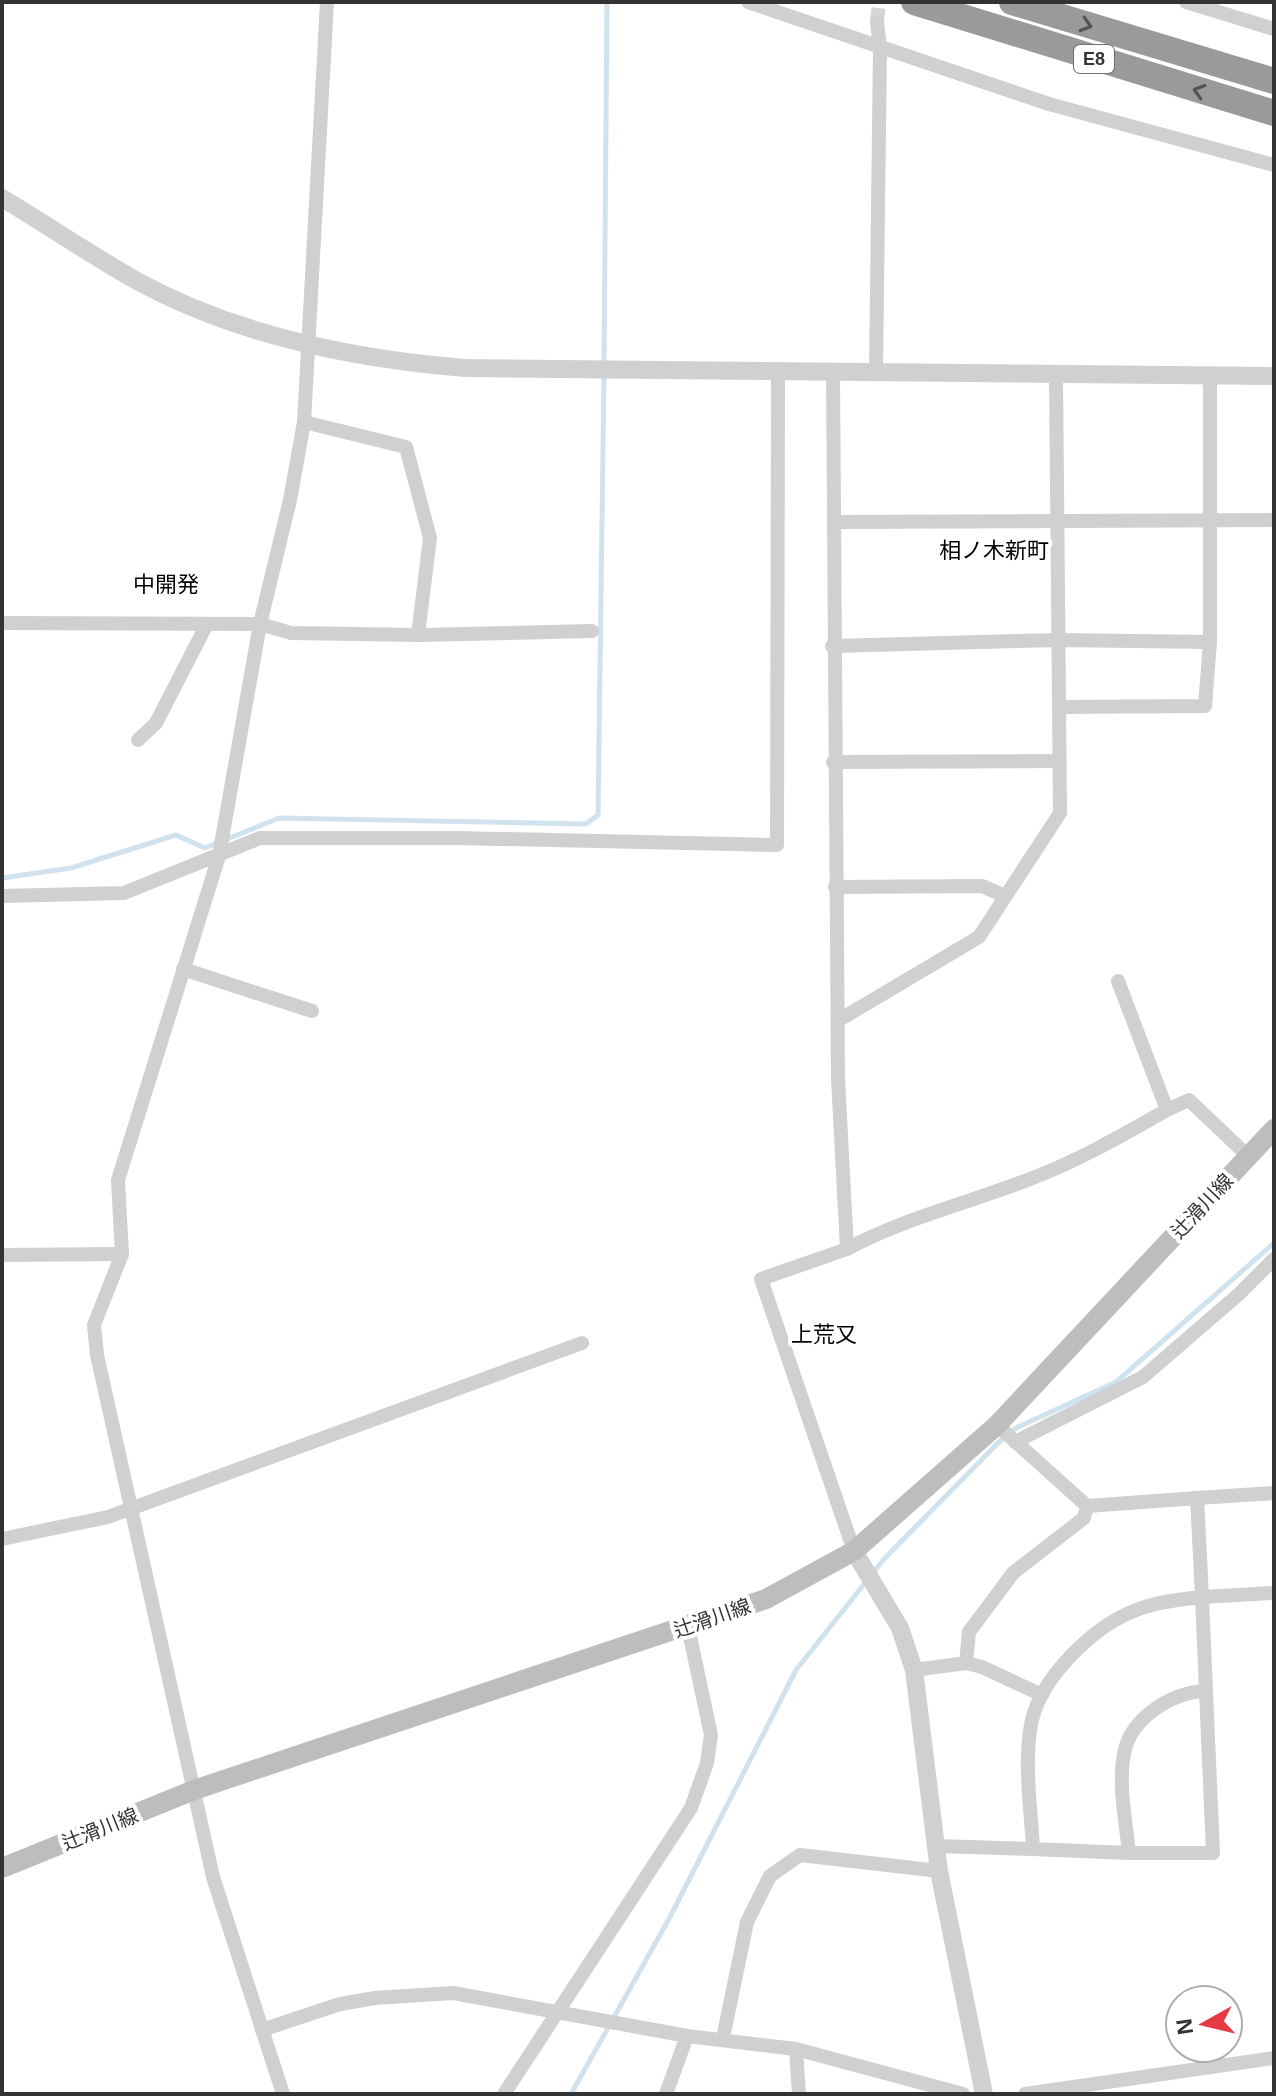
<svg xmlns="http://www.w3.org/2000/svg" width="1276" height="2096" font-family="Helvetica,'Noto Sans JP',sans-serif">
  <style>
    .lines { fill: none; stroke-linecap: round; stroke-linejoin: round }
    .stream { stroke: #cfe2ee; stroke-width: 5 }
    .minor-tunnel { stroke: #d6d6d6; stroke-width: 14; stroke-dasharray: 14 7; stroke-linecap: butt }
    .minor { stroke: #d0d0d0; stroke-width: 14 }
    .tertiary { stroke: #d0d0d0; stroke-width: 18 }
    .secondary { stroke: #bdbdbd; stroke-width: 20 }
    .motorway { stroke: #9a9a9a; stroke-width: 26 }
    .oneway { stroke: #525252 }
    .labels { text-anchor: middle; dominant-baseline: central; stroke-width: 8; stroke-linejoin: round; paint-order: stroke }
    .shield { fill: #fff; stroke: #707070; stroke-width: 2 }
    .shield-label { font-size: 18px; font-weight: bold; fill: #333 }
    .street-label { font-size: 20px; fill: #333; stroke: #fff }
    .neighbourhood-label { font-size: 22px; fill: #000; stroke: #fff }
  </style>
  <rect width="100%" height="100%" fill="#fff"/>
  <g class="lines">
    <!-- stream -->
    <g class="stream">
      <polyline points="604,365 607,2"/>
      <polyline points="2,878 71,868 176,835 205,848 279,818 586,824 598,815 604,375"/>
      <polyline points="571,2094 670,1917 796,1670 884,1559 999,1442 1016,1428 1116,1382 1274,1243"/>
    </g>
    <!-- minor-tunnel -->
    <polyline class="minor-tunnel" points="877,22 879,2"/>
    <!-- minor -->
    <g class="minor">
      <polyline points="748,2 1049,104 1274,165"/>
      <polyline points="1186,2 1274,29"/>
      <polyline points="876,372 880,48 877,22"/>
      <polyline points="833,373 838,1079 847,1249 761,1279 854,1551"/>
      <polyline points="835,522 1274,520"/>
      <polyline points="2,623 260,624 291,633 418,635 430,538 406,447 304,422"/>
      <polyline points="418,635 592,631"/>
      <polyline points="832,646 1058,640 1210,642 1210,378"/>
      <polyline points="1059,707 1205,706 1210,642"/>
      <polyline points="138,740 156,723 207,624"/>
      <polyline points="833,762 1059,761"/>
      <polyline points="835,887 982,886 1005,896"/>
      <polyline points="2,896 124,893 260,838 457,838 777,845 778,372"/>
      <polyline points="183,969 312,1011"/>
      <polyline points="839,1020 979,937 1060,813 1056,376"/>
      <polyline points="1167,1110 1189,1100 1248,1156"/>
      <path d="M847,1249c57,-31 122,-46 183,-70 48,-18 93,-44 137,-69l-49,-129"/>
      <polyline points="2,1255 122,1254"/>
      <polyline points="1015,1442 1143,1377 1239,1294 1274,1259"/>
      <polyline points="1197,1498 1274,1493"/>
      <path d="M1087,1506l110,-8 5,99c-25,3 -49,5 -73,16 -38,17 -87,64 -97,107 -9,40 -1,88 1,129l96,4c-3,-31 -11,-68 -5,-99 6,-36 48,-62 82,-63l-4,-94 72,-4"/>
      <polyline points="2,1539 108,1517 582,1343"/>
      <polyline points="966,1663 982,1667 1042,1695"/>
      <polyline points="914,1670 966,1663 969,1632 1013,1573 1084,1518 1087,1506 997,1425"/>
      <polyline points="936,1846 1033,1849"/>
      <polyline points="1129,1853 1213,1853 1206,1691"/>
      <polyline points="262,2030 340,2004 375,1998 453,1993 687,2036 796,2049 963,2094"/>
      <polyline points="723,2038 747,1922 770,1876 800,1855 939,1871"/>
      <polyline points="796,2049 799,2094"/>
      <polyline points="283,2094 213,1877 97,1355 94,1325 122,1254 118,1180 219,856 260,624 290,500 304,422 327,2"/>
      <polyline points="504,2094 691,1808 707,1763 711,1735 688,1627"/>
      <polyline points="666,2094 687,2036"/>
      <polyline points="1025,2094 1274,2058"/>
    </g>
    <!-- tertiary -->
    <g class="tertiary">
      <path d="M2,198c45,27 89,57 135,83 101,55 216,78 328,87l809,8"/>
      <polyline points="854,1551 900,1628 914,1670 939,1871 984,2094"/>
    </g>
    <!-- secondary -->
    <polyline class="secondary" points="2,1868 194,1790 766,1599 854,1551 997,1425 1274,1129"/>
    <!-- motorway -->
    <g class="motorway">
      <polyline points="914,2 1274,113"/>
      <polyline points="1012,2 1274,81"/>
    </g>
  </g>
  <!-- one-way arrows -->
  <defs><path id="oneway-chevron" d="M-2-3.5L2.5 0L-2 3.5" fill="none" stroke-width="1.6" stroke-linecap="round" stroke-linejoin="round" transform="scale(2)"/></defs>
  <g class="oneway">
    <use href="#oneway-chevron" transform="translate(1086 25) rotate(17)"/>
    <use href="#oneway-chevron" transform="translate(1199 91) rotate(-163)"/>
  </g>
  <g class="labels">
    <!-- shield labels -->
    <rect class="shield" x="1074" y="45" width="40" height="28" rx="6"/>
    <g class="shield-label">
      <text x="1094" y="59">E8</text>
    </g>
    <!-- street labels -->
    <g class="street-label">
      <text transform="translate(1202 1206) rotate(-47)">辻滑川線</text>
      <text transform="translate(712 1618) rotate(-19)">辻滑川線</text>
      <text transform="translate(100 1829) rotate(-22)">辻滑川線</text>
    </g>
    <!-- neighbourhood labels -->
    <g class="neighbourhood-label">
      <text x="994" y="550">相ノ木新町</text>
      <text x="166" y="584">中開発</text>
      <text x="824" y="1334">上荒又</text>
    </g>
  </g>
  <!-- border -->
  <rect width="1276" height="2096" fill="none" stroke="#333333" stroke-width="8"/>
  <!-- north arrow -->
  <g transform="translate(1204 2024) rotate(262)"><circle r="38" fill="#ffffff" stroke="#adadad" stroke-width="2"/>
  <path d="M0-6L14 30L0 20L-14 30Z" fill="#e63946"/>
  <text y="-12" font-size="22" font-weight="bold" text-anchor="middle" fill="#333333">N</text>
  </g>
</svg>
